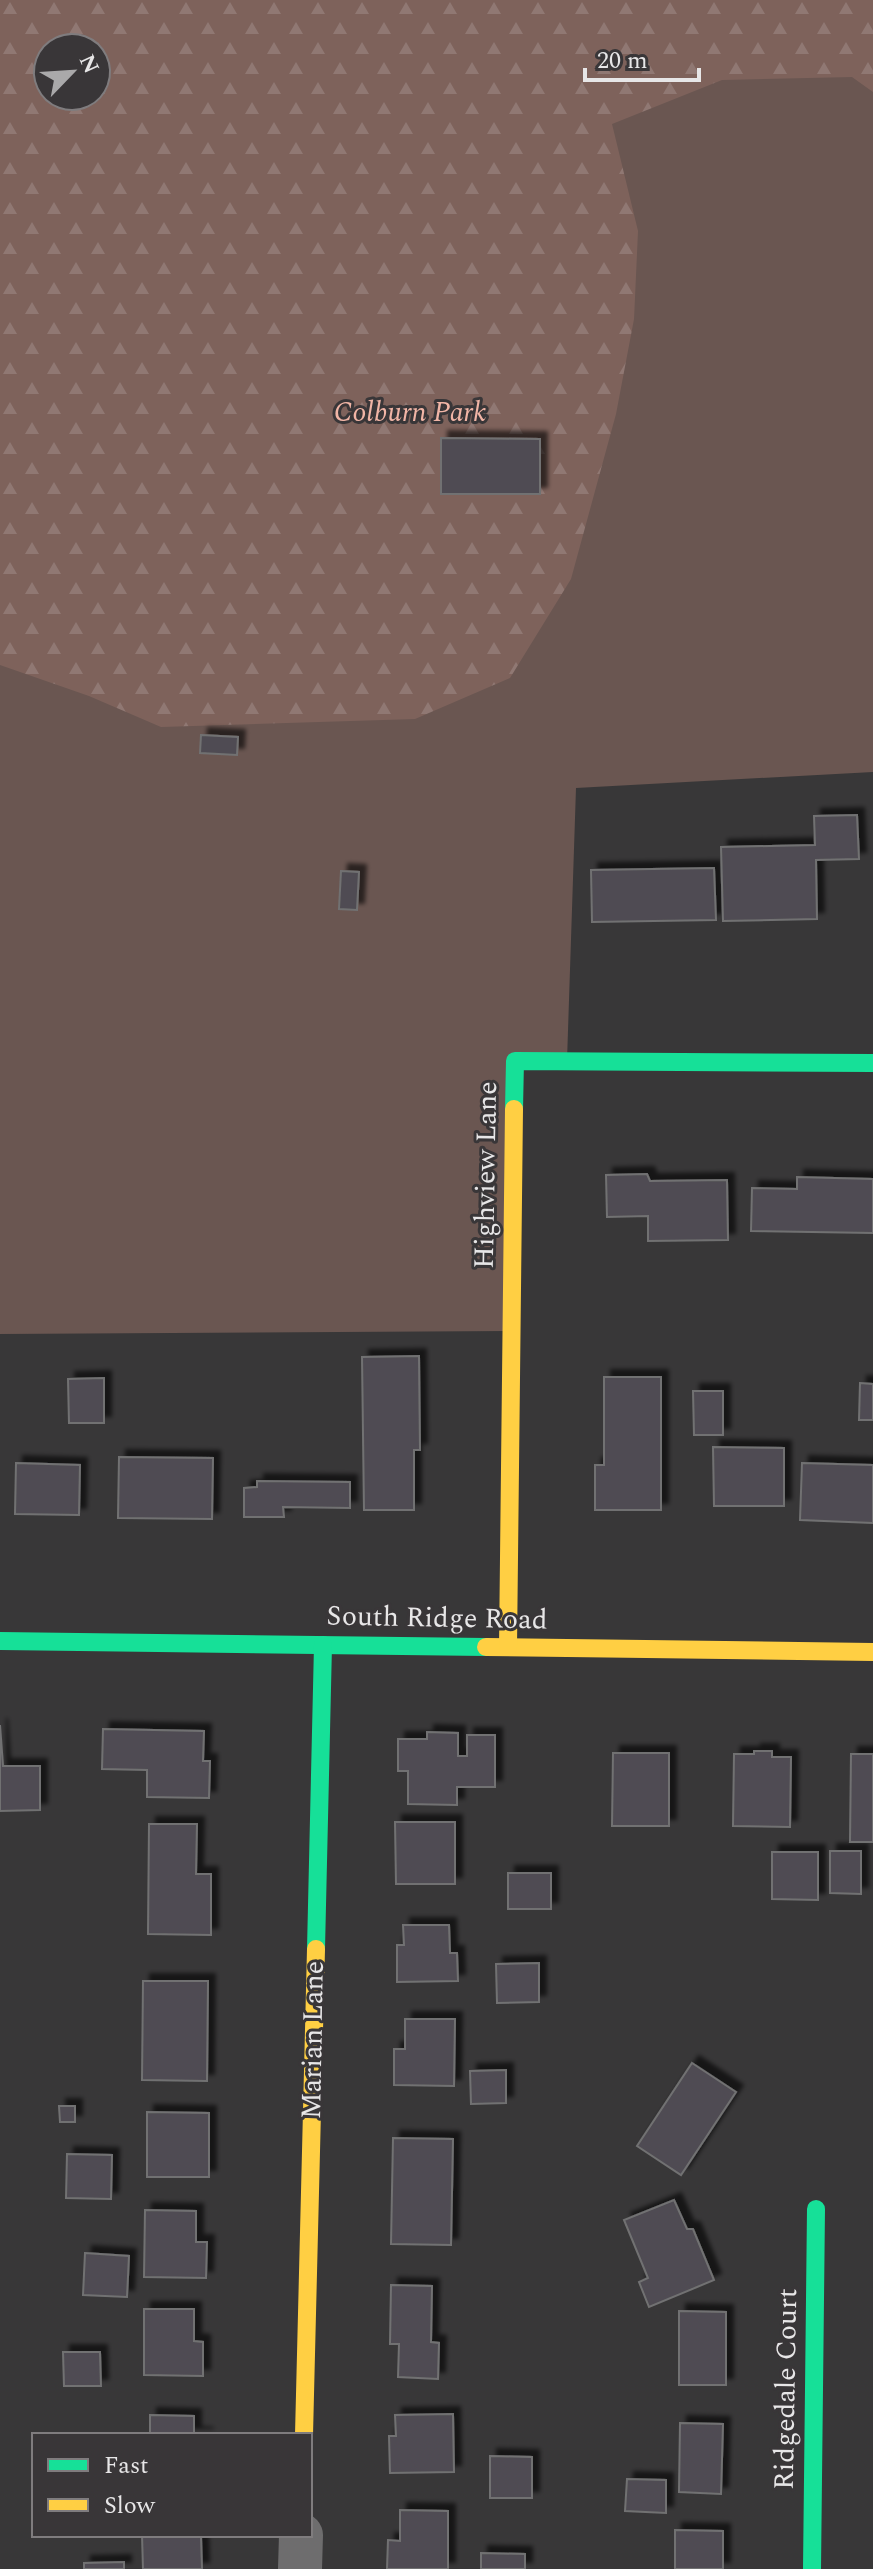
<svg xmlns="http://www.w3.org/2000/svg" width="873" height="2569" font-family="Spectral,serif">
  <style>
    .green { fill: #6a5651; fill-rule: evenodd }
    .forest { fill: url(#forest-firs); fill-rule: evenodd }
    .building { fill: #4f4c52; stroke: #717172; stroke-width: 2; filter: url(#shadow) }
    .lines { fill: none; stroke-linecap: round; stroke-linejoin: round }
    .street { stroke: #6e6d6e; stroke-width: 44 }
    .fast { stroke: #16e098; stroke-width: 18 }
    .slow { stroke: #ffcf43; stroke-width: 18 }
    .labels { text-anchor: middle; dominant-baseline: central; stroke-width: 6; stroke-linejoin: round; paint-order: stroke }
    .park-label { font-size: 28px; font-style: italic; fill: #f1b5a6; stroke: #393638 }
    .street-label { font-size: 28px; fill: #e7e6e7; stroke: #393638 }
  </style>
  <defs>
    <pattern id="forest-firs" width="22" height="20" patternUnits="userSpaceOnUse" patternTransform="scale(2)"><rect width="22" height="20" fill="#7e625b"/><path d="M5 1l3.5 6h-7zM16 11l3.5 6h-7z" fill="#907873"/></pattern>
    <filter id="shadow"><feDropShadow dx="7" dy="-7" stdDeviation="2" flood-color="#0009"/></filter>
  </defs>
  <rect width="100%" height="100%" fill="#383738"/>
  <!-- green -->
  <path class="green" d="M0,0h873v772l-297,16 -9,273h-51l-5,270 -511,3zM48,48h48v48h-48z"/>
  <!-- forest -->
  <path class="forest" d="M0,0h873v92l-21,-15 -130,3 -110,44 26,107 -4,88 -18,95 -45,165 -61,99 -95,41 -254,8 -72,-31 -89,-31zM48,48h48v48h-48z"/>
  <!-- building -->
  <g class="building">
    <polygon points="441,438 540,439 540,494 441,494"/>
    <polygon points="201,735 238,737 237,755 200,753"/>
    <polygon points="857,815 859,859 816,860 817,919 723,921 721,847 815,845 814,816"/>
    <polygon points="714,868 716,920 592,922 591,870"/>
    <polygon points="341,871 359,872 357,910 339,909"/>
    <polygon points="647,1174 650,1181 727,1180 728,1240 648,1241 648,1216 607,1217 606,1175"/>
    <polygon points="797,1177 873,1179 873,1233 751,1231 752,1188 797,1189"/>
    <polygon points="419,1356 420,1450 414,1450 414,1510 364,1510 362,1357"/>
    <polygon points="604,1377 661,1377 661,1510 595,1510 595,1465 604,1465"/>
    <polygon points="104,1378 104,1423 69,1423 68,1379"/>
    <polygon points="860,1383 873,1384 873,1420 859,1420"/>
    <polygon points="693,1391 723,1391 723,1435 694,1435"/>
    <polygon points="713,1447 784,1448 784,1506 714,1506"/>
    <polygon points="119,1457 213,1458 212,1519 118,1518"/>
    <polygon points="16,1463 80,1465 79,1515 15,1514"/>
    <polygon points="802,1463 873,1465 873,1523 800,1520"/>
    <polygon points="257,1481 350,1482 350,1508 283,1507 284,1517 244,1517 244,1488 257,1487"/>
    <polygon points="0,1725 3,1766 40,1766 40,1810 0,1811"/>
    <polygon points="103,1729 204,1731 203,1761 210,1761 209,1798 147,1797 147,1770 102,1769"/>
    <polygon points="427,1732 458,1733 458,1756 467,1756 467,1735 495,1735 495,1787 457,1787 457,1805 408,1804 408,1771 398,1771 398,1739 427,1739"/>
    <polygon points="754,1751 772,1751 772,1757 791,1757 790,1827 733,1826 734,1754 754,1754"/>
    <polygon points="613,1753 669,1753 669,1826 612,1826"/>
    <polygon points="851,1754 873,1754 873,1842 850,1842"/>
    <polygon points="395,1822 455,1822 455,1884 396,1884"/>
    <polygon points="149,1824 197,1824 196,1874 211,1874 211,1935 148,1934"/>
    <polygon points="830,1851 861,1851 861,1894 830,1893"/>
    <polygon points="772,1852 818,1852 818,1900 772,1899"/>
    <rect x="508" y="1873" width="43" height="36"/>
    <polygon points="403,1925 449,1925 450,1953 457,1953 458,1981 397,1982 397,1945 404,1945"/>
    <polygon points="539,1963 539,2002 497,2003 496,1964"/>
    <polygon points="143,1981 208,1981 207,2081 142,2080"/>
    <polygon points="405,2019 455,2019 454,2086 394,2085 394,2049 405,2049"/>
    <polygon points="692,2063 736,2092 681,2175 637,2146"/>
    <polygon points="506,2070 506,2103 471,2104 470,2071"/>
    <polygon points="59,2106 75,2106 75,2122 60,2122"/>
    <polygon points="147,2112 209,2113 209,2177 147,2177"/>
    <polygon points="393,2138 453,2139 451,2245 391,2244"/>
    <polygon points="67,2154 112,2155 111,2199 66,2198"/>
    <polygon points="674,2200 687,2229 693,2229 714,2280 649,2307 639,2282 648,2278 624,2220"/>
    <polygon points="145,2210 196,2211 196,2242 207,2242 206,2278 144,2277"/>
    <polygon points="85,2253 129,2256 127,2297 83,2295"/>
    <polygon points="391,2285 432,2286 431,2342 439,2343 438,2379 398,2377 399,2344 390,2344"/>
    <polygon points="144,2309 194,2309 194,2341 203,2342 203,2376 144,2375"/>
    <polygon points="679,2311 726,2312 726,2385 679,2385"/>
    <polygon points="63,2352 100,2352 101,2386 64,2386"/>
    <polygon points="453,2414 454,2472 390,2473 389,2436 396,2436 395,2415"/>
    <polygon points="150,2415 194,2416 194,2434 207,2435 150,2435"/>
    <polygon points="680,2423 723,2424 721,2494 679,2492"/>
    <polygon points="490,2456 532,2457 532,2498 490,2498"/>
    <polygon points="627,2479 666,2480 666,2513 625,2511"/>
    <polygon points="400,2510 448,2511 448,2569 387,2569 388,2540 400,2541"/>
    <polygon points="675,2530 723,2531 723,2569 675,2569"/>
    <polygon points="142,2535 201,2537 202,2569 143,2569"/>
    <polygon points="481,2553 525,2554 525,2569 481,2569"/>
    <polygon points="124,2562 124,2569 84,2569 84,2563"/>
  </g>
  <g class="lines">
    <!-- street -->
    <polyline class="street" points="300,2569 301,2535"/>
    <!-- fast -->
    <g class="fast">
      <polyline points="514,1109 515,1061 873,1063"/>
      <polyline points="0,1641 486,1647"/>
      <polyline points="316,1949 323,1645"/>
      <polyline points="812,2569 816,2209"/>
    </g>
    <!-- slow -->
    <g class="slow">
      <polyline points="486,1647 873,1652"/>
      <polyline points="508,1647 514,1109"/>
      <polyline points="304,2435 316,1949"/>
    </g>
  </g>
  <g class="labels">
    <!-- park labels -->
    <g class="park-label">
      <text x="410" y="412">Colburn Park</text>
    </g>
    <!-- street labels -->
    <g class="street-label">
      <text transform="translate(486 1175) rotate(-89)">Highview Lane</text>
      <text transform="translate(437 1618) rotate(1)">South Ridge Road</text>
      <text transform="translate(313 2040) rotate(-89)">Marian Lane</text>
      <text transform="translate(786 2389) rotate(-89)">Ridgedale Court</text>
    </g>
  </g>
  <!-- legend -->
  <rect x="32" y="2433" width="280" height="104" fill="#393638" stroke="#7f7c7e" stroke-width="2"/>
  <rect x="48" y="2459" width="40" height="12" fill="#16e098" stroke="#7f7c7e" stroke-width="2"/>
  <text x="104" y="2473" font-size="24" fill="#e7e6e7">Fast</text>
  <rect x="48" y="2499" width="40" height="12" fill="#ffcf43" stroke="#7f7c7e" stroke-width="2"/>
  <text x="104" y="2513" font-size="24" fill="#e7e6e7">Slow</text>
  <!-- north arrow -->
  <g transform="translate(72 72) rotate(65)"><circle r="38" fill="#393638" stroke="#7f7c7e" stroke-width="2"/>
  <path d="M0-6L14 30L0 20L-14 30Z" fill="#aaa9aa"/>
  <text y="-12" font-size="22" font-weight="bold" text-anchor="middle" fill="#e7e6e7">N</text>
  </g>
  <!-- scale -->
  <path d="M585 68v12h114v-12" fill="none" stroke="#e7e6e7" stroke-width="4"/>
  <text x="597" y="68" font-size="24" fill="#e7e6e7" stroke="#393638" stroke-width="6" paint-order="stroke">20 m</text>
</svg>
